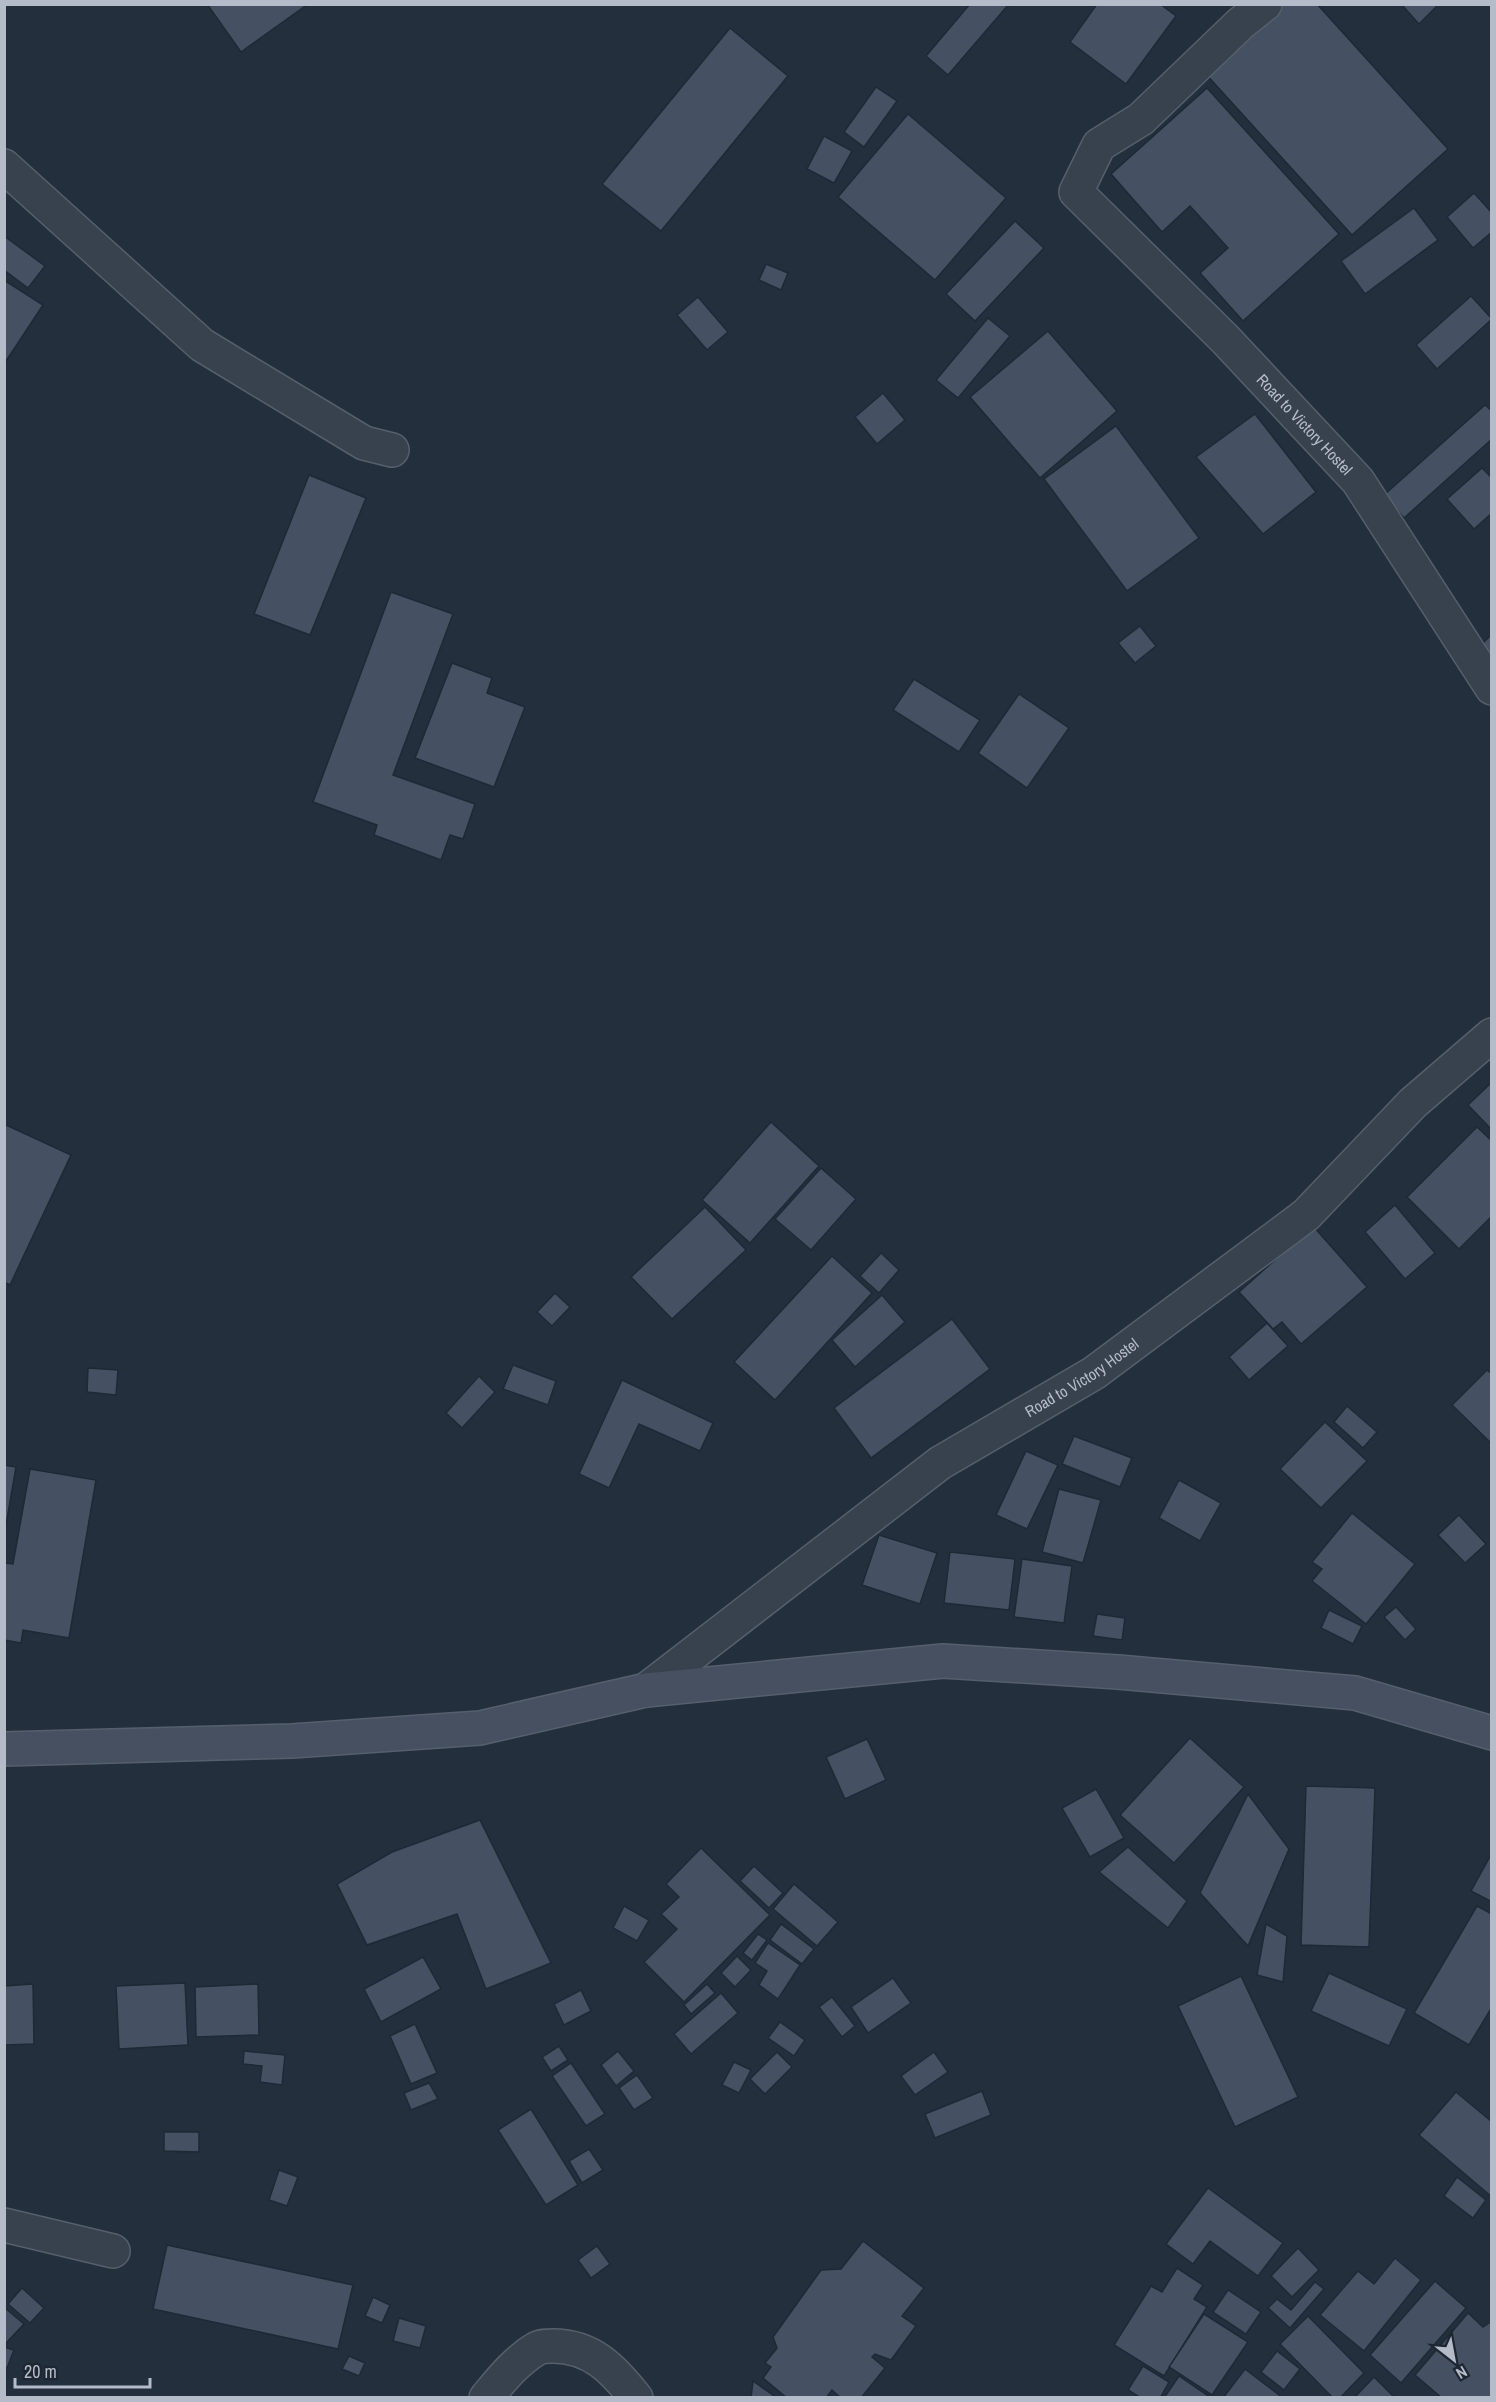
<svg xmlns="http://www.w3.org/2000/svg" width="1496" height="2402" font-family="'Archivo Narrow',sans-serif">
  <style>
    .building { fill: #455162; stroke: #1f2835; stroke-width: 1.5 }
    .lines { fill: none; stroke-linecap: round; stroke-linejoin: round }
    .street-casing { stroke: #565f6c; stroke-width: 36 }
    .secondary-casing { stroke: #565f6c; stroke-width: 36 }
    .street { stroke: #38414e; stroke-width: 33 }
    .secondary { stroke: #465061; stroke-width: 33 }
    .labels { text-anchor: middle; dominant-baseline: central; stroke-width: 5; stroke-linejoin: round; paint-order: stroke }
    .street-label { font-size: 16px; fill: #b4bcc9; stroke: #1d2633 }
  </style>
  <rect width="100%" height="100%" fill="#242f3e"/>
  <!-- building -->
  <g class="building">
    <polygon points="207,4 308,4 241,52"/>
    <polygon points="970,4 1009,4 948,75 926,56"/>
    <polygon points="1097,4 1160,4 1176,16 1126,84 1070,42"/>
    <polygon points="1279,4 1317,4 1448,149 1352,235 1204,72"/>
    <polygon points="1401,4 1439,4 1419,24"/>
    <polygon points="730,28 788,76 661,231 602,184"/>
    <polygon points="876,87 897,101 864,147 844,132"/>
    <polygon points="1207,88 1339,234 1243,321 1200,273 1228,248 1190,206 1162,232 1111,174"/>
    <polygon points="908,114 1006,198 935,280 838,197"/>
    <polygon points="824,136 852,151 834,183 807,169"/>
    <polygon points="1474,193 1492,213 1492,232 1473,248 1447,217"/>
    <polygon points="1414,208 1438,240 1365,294 1341,261"/>
    <polygon points="1015,221 1044,248 975,321 946,294"/>
    <polygon points="4,236 45,266 28,288 4,270"/>
    <polygon points="766,264 788,273 781,290 759,280"/>
    <polygon points="4,280 43,305 6,361 4,359"/>
    <polygon points="1471,296 1492,319 1437,369 1416,345"/>
    <polygon points="698,297 728,332 707,350 677,315"/>
    <polygon points="988,318 1010,336 958,398 936,380"/>
    <polygon points="1048,331 1117,411 1040,478 970,397"/>
    <polygon points="883,393 905,420 877,444 855,417"/>
    <polygon points="1485,405 1492,411 1492,439 1404,518 1384,495"/>
    <polygon points="1255,414 1316,492 1263,534 1196,457"/>
    <polygon points="1116,426 1199,538 1127,591 1044,479"/>
    <polygon points="1482,468 1492,478 1492,513 1474,529 1447,499"/>
    <polygon points="309,475 366,498 310,635 254,614"/>
    <polygon points="391,592 453,614 393,775 475,804 463,839 450,835 441,860 374,835 377,825 313,802"/>
    <polygon points="1140,626 1156,646 1135,663 1118,643"/>
    <polygon points="1492,634 1492,655 1481,645"/>
    <polygon points="452,663 492,678 487,693 525,707 494,787 415,758"/>
    <polygon points="914,679 980,720 959,752 893,710"/>
    <polygon points="1019,694 1069,728 1027,788 978,753"/>
    <polygon points="1492,1082 1492,1130 1468,1105"/>
    <polygon points="771,1122 819,1166 750,1243 702,1200"/>
    <polygon points="4,1124 71,1155 10,1285 4,1282"/>
    <polygon points="1477,1127 1492,1141 1492,1216 1459,1249 1407,1197"/>
    <polygon points="821,1168 856,1199 811,1250 775,1219"/>
    <polygon points="1395,1205 1435,1253 1405,1279 1365,1232"/>
    <polygon points="705,1207 746,1250 672,1319 631,1277"/>
    <polygon points="1313,1226 1367,1287 1301,1344 1282,1322 1273,1329 1239,1292"/>
    <polygon points="881,1253 899,1270 879,1293 860,1276"/>
    <polygon points="832,1256 872,1293 775,1400 734,1362"/>
    <polygon points="555,1293 570,1307 552,1326 537,1312"/>
    <polygon points="882,1295 905,1322 855,1367 832,1340"/>
    <polygon points="952,1319 990,1369 871,1458 834,1408"/>
    <polygon points="1267,1323 1288,1346 1249,1380 1229,1357"/>
    <polygon points="513,1365 556,1381 548,1405 503,1389"/>
    <polygon points="88,1368 118,1370 116,1395 87,1392"/>
    <polygon points="1487,1370 1492,1374 1492,1444 1452,1405"/>
    <polygon points="479,1376 495,1392 462,1428 446,1413"/>
    <polygon points="622,1380 713,1423 700,1451 639,1424 609,1488 579,1474"/>
    <polygon points="1347,1406 1377,1432 1363,1448 1334,1422"/>
    <polygon points="1325,1422 1367,1461 1321,1508 1280,1469"/>
    <polygon points="1074,1436 1132,1458 1120,1487 1062,1464"/>
    <polygon points="1026,1451 1058,1465 1027,1529 996,1515"/>
    <polygon points="4,1465 16,1467 4,1537"/>
    <polygon points="30,1469 96,1480 69,1638 23,1630 21,1643 4,1640 4,1563 13,1564"/>
    <polygon points="1179,1480 1221,1503 1200,1541 1159,1518"/>
    <polygon points="1059,1489 1101,1500 1083,1563 1042,1552"/>
    <polygon points="1352,1513 1415,1564 1366,1624 1312,1581 1322,1569 1312,1562"/>
    <polygon points="1459,1515 1486,1544 1465,1563 1438,1535"/>
    <polygon points="879,1535 937,1553 920,1604 862,1585"/>
    <polygon points="950,1552 1015,1559 1009,1610 944,1603"/>
    <polygon points="1022,1559 1072,1566 1064,1623 1014,1617"/>
    <polygon points="1396,1607 1416,1629 1405,1640 1384,1617"/>
    <polygon points="1329,1610 1362,1626 1353,1644 1321,1628"/>
    <polygon points="1097,1614 1125,1618 1122,1640 1093,1636"/>
    <polygon points="1190,1738 1244,1787 1174,1863 1120,1815"/>
    <polygon points="867,1739 886,1780 845,1799 826,1757"/>
    <polygon points="1306,1786 1375,1788 1369,1947 1301,1945"/>
    <polygon points="1096,1789 1124,1838 1090,1857 1062,1808"/>
    <polygon points="1248,1794 1289,1849 1248,1946 1200,1893"/>
    <polygon points="480,1820 551,1963 486,1989 457,1914 367,1945 337,1884 392,1852"/>
    <polygon points="1128,1847 1187,1901 1168,1928 1099,1872"/>
    <polygon points="701,1848 770,1915 684,2002 644,1962 677,1929 661,1914 679,1897 666,1884"/>
    <polygon points="1492,1853 1492,1902 1471,1891"/>
    <polygon points="754,1866 783,1893 769,1908 740,1881"/>
    <polygon points="794,1884 838,1922 817,1946 773,1909"/>
    <polygon points="624,1906 649,1920 637,1941 613,1928"/>
    <polygon points="1477,1906 1492,1914 1492,2007 1469,2045 1414,2013"/>
    <polygon points="781,1924 814,1949 802,1964 770,1940"/>
    <polygon points="1266,1924 1287,1936 1283,1982 1257,1975"/>
    <polygon points="758,1934 767,1940 752,1960 743,1953"/>
    <polygon points="768,1943 800,1965 778,1999 759,1985 767,1971 755,1963"/>
    <polygon points="737,1956 751,1970 735,1987 721,1973"/>
    <polygon points="423,1957 441,1989 381,2022 364,1989"/>
    <polygon points="1329,1973 1407,2009 1389,2046 1311,2011"/>
    <polygon points="1241,1976 1298,2097 1235,2127 1178,2006"/>
    <polygon points="893,1978 911,2003 868,2033 851,2007"/>
    <polygon points="185,1983 188,2045 119,2049 116,1986"/>
    <polygon points="33,1984 34,2044 4,2045 4,1986"/>
    <polygon points="258,1984 259,2035 196,2037 195,1987"/>
    <polygon points="707,1984 715,1993 691,2014 684,2005"/>
    <polygon points="581,1990 591,2011 564,2025 554,2004"/>
    <polygon points="721,1993 738,2013 691,2054 674,2034"/>
    <polygon points="832,1997 855,2026 842,2037 819,2007"/>
    <polygon points="780,2022 805,2040 794,2056 768,2038"/>
    <polygon points="415,2024 437,2073 411,2084 390,2036"/>
    <polygon points="559,2046 568,2060 551,2071 542,2057"/>
    <polygon points="244,2051 285,2055 282,2085 260,2082 262,2066 243,2064"/>
    <polygon points="618,2051 634,2071 616,2086 601,2065"/>
    <polygon points="777,2052 792,2067 765,2094 750,2079"/>
    <polygon points="934,2052 948,2072 915,2095 901,2076"/>
    <polygon points="734,2062 751,2070 739,2093 722,2085"/>
    <polygon points="571,2063 605,2114 586,2126 552,2076"/>
    <polygon points="637,2075 653,2098 634,2110 619,2088"/>
    <polygon points="429,2083 438,2099 411,2110 404,2093"/>
    <polygon points="982,2091 991,2115 935,2138 925,2114"/>
    <polygon points="1456,2092 1492,2122 1492,2197 1419,2135"/>
    <polygon points="531,2109 578,2185 546,2205 498,2130"/>
    <polygon points="164,2132 199,2132 199,2152 164,2151"/>
    <polygon points="589,2149 603,2170 582,2183 569,2161"/>
    <polygon points="279,2170 298,2177 287,2206 269,2200"/>
    <polygon points="1457,2177 1486,2200 1473,2218 1444,2196"/>
    <polygon points="1208,2188 1283,2243 1258,2276 1210,2241 1193,2264 1166,2244"/>
    <polygon points="863,2241 924,2288 902,2316 916,2326 891,2360 875,2354 872,2357 885,2368 861,2398 841,2398 832,2390 826,2398 787,2398 763,2378 771,2367 765,2363 777,2348 773,2337 821,2270 841,2269"/>
    <polygon points="167,2245 353,2285 338,2349 153,2309"/>
    <polygon points="597,2246 610,2264 591,2278 578,2260"/>
    <polygon points="1298,2248 1319,2270 1292,2297 1271,2276"/>
    <polygon points="1395,2258 1421,2280 1364,2351 1320,2315 1358,2271 1374,2284"/>
    <polygon points="1177,2268 1203,2285 1194,2299 1207,2307 1164,2376 1114,2345 1151,2286 1162,2292"/>
    <polygon points="1435,2281 1466,2308 1401,2383 1370,2355"/>
    <polygon points="1315,2282 1324,2289 1290,2328 1268,2308 1277,2299 1291,2310"/>
    <polygon points="22,2288 44,2308 30,2323 8,2304"/>
    <polygon points="1228,2290 1261,2312 1246,2334 1213,2312"/>
    <polygon points="373,2297 390,2305 382,2323 365,2316"/>
    <polygon points="5,2308 24,2324 6,2343 4,2341"/>
    <polygon points="1468,2313 1483,2327 1492,2321 1492,2398 1442,2398 1415,2375"/>
    <polygon points="1204,2314 1248,2342 1212,2395 1169,2367"/>
    <polygon points="1308,2316 1364,2373 1340,2398 1333,2398 1280,2344"/>
    <polygon points="399,2318 426,2326 420,2348 393,2341"/>
    <polygon points="4,2347 14,2350 7,2368 4,2367"/>
    <polygon points="1277,2351 1300,2369 1284,2390 1261,2372"/>
    <polygon points="349,2356 365,2363 359,2376 342,2369"/>
    <polygon points="1143,2366 1169,2382 1160,2398 1141,2398 1128,2390"/>
    <polygon points="1245,2369 1283,2398 1223,2398"/>
    <polygon points="1179,2376 1211,2398 1164,2398"/>
    <polygon points="1374,2377 1395,2398 1354,2398"/>
    <polygon points="753,2381 777,2398 751,2398"/>
  </g>
  <g class="lines">
    <defs>
      <g id="street">
        <path id="s1" d="M1265,4l-24,19 -100,96 -42,26 -23,47 149,147 133,142 134,207"/>
        <polyline points="4,166 202,345 364,443 392,450"/>
        <path id="s2" d="M646,1690l294,-227 154,-90 212,-158 107,-112 79,-68"/>
        <polyline points="4,2225 113,2251"/>
        <path d="M486,2398c15,-18 30,-37 50,-49 4,-3 12,-3 17,-3 39,0 61,24 83,52"/>
      </g>
      <polyline id="secondary" points="4,1749 292,1741 480,1728 646,1690 943,1661 1118,1672 1355,1693 1492,1733"/>
    </defs>
    <!-- street casing -->
    <use href="#street" class="street-casing"/>
    <!-- secondary casing -->
    <use href="#secondary" class="secondary-casing"/>
    <!-- street -->
    <use href="#street" class="street"/>
    <!-- secondary -->
    <use href="#secondary" class="secondary"/>
  </g>
  <g class="labels">
    <!-- street labels -->
    <g class="street-label">
      <text stroke="none"><textPath href="#s1" startOffset="597">Road to Victory Hostel</textPath></text>
      <text stroke="none"><textPath href="#s2" startOffset="537">Road to Victory Hostel</textPath></text>
    </g>
  </g>
  <!-- border -->
  <rect width="1496" height="2402" fill="none" stroke="#b4bcc9" stroke-width="12"/>
  <!-- north arrow -->
  <g transform="translate(1454 2360) rotate(149)" stroke="#1d2633" stroke-width="4.5" paint-order="stroke">
  <path d="M0-4.5L10 22L0 15L-10 22Z" fill="#b4bcc9"/>
  <text y="-9" font-size="16" font-weight="bold" text-anchor="middle" fill="#b4bcc9">N</text>
  </g>
  <!-- scale -->
  <path d="M15 2378v9h135v-9" fill="none" stroke="#b4bcc9" stroke-width="3"/>
  <text x="24" y="2378" font-size="18" fill="#b4bcc9" stroke="#1d2633" stroke-width="4.5" paint-order="stroke">20 m</text>
</svg>
